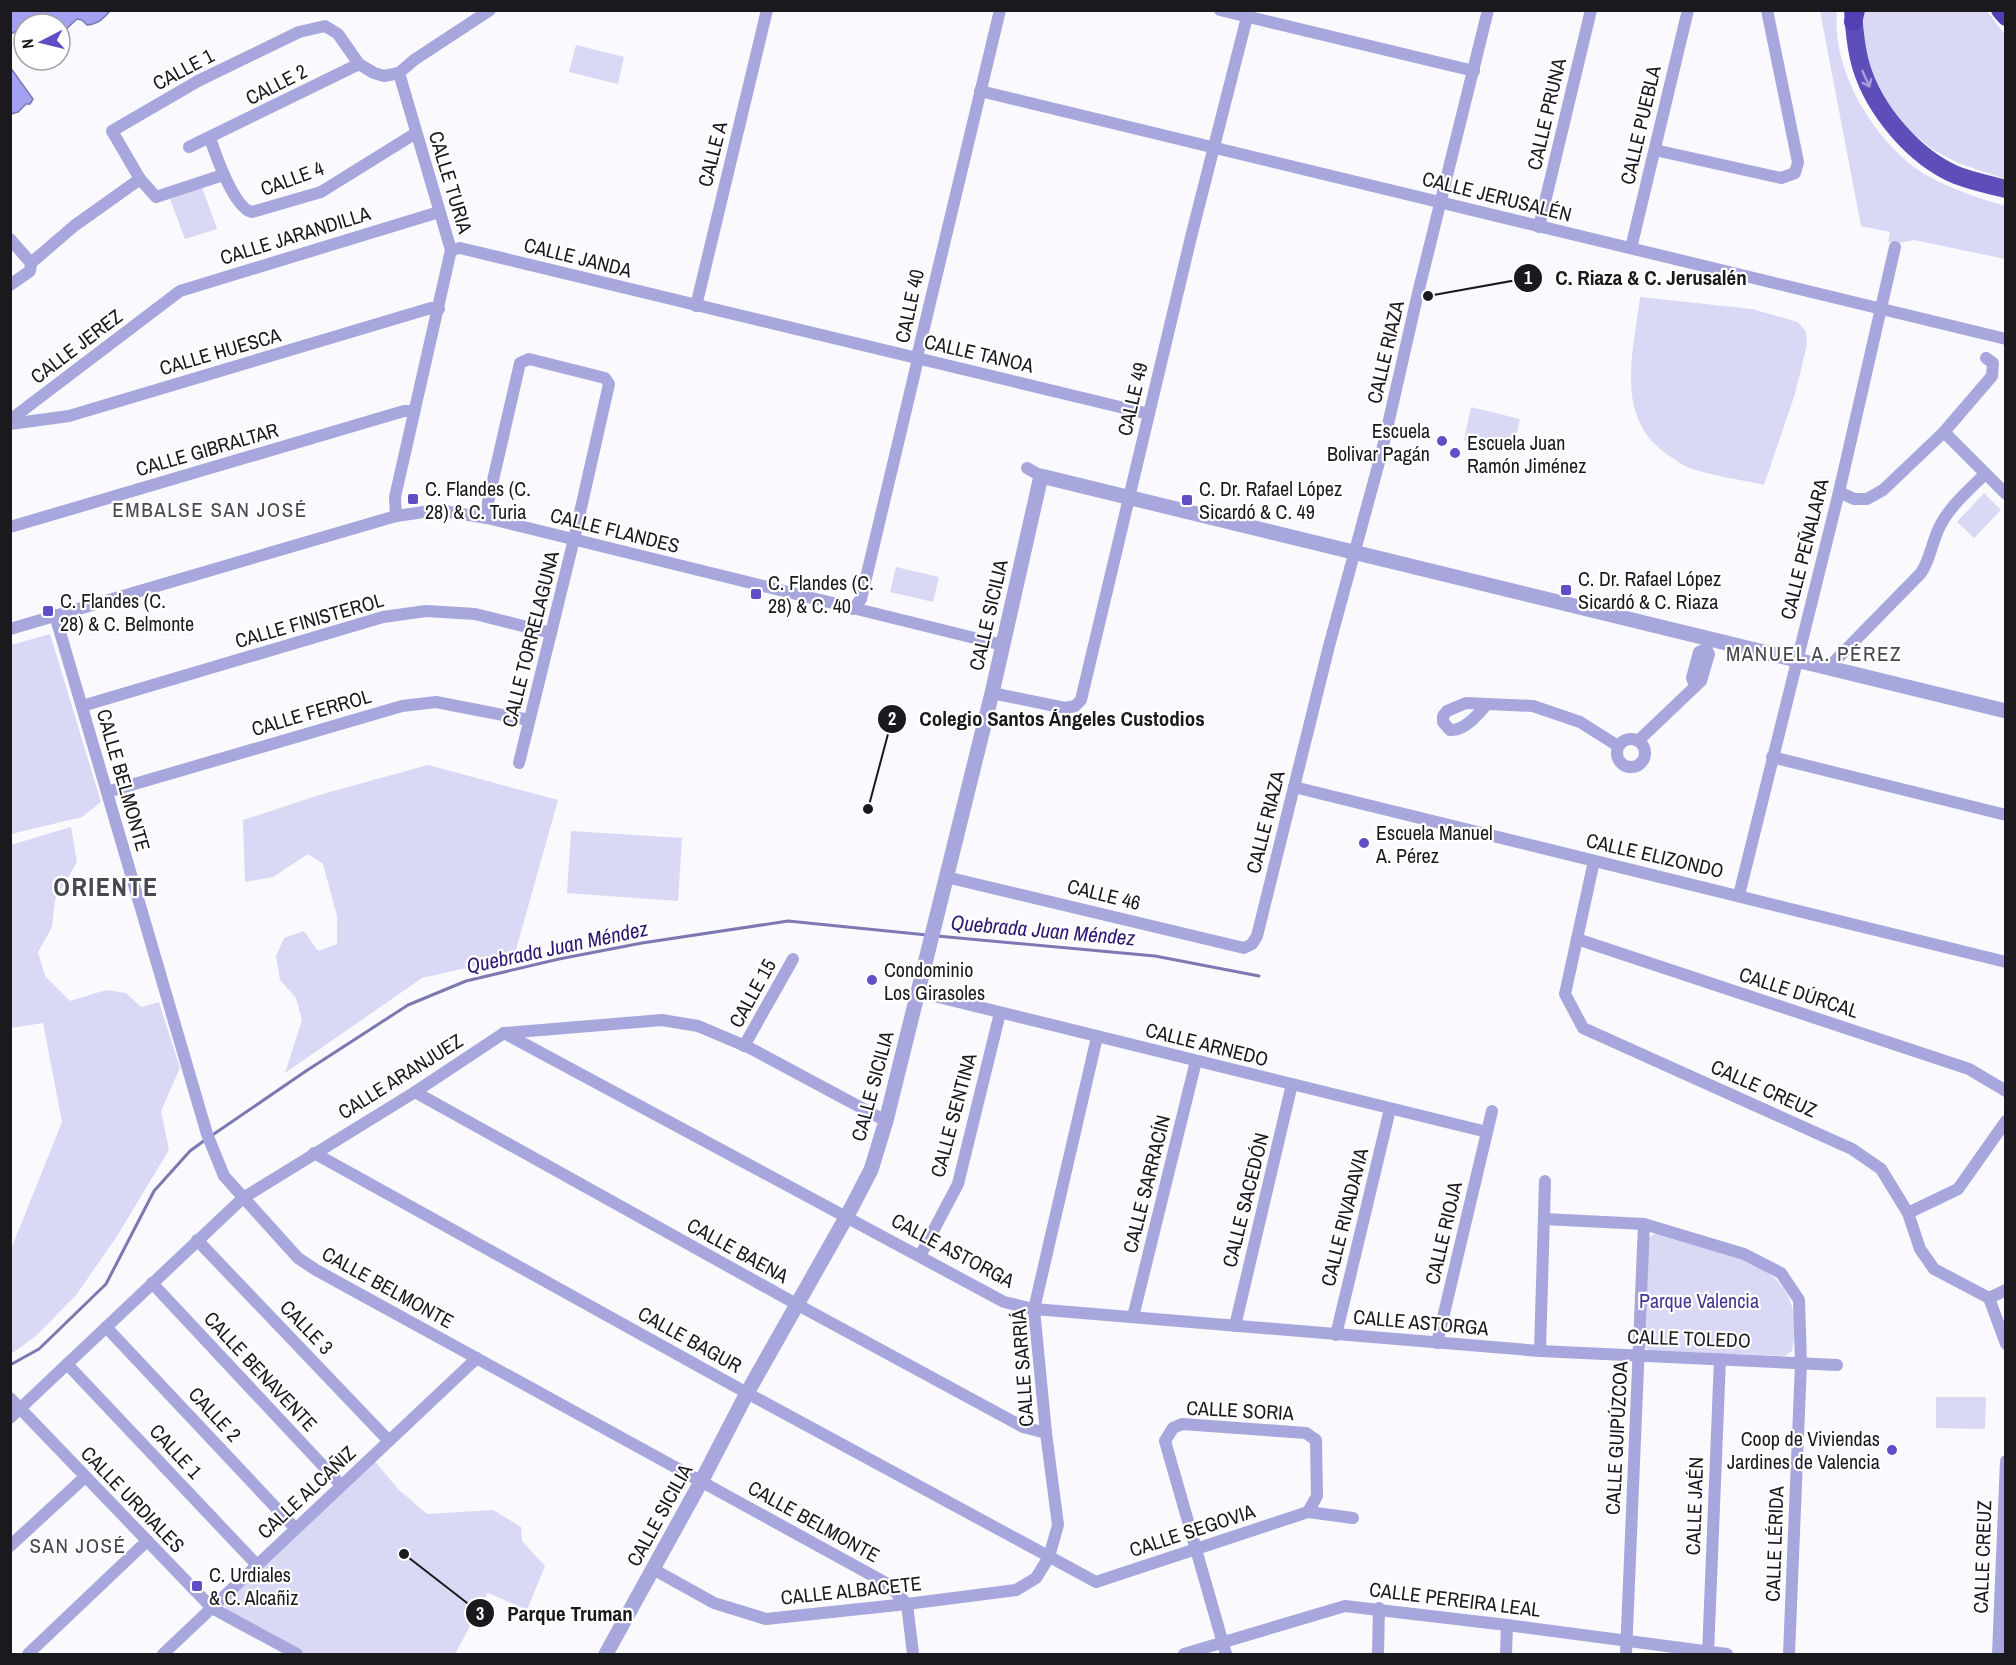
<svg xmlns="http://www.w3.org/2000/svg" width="2016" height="1665" font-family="'Archivo Narrow',sans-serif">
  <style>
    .green { fill: #d9d9f6 }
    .water { fill: #a4a1f2; stroke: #7b78b2; stroke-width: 1.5 }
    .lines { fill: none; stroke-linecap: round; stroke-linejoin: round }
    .stream { stroke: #7b78b2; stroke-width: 3 }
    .minor { stroke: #a7a7de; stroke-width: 12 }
    .tertiary { stroke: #a7a7de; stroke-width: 15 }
    .trunk { stroke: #5d4eba; stroke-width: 18 }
    .motorway { stroke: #533fb4; stroke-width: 18 }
    .oneway { stroke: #a69ed9 }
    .poi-dot { fill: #5f4ec6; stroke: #fff; stroke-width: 2 }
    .labels { text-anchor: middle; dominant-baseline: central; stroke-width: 4.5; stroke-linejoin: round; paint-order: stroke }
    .street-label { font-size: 20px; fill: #1a1a1e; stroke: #fff }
    .poi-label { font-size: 20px; fill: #1a1a1e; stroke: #fff; text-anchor: start }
    .park-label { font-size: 20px; fill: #433592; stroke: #fff }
    .neighbourhood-label { font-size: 21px; letter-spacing: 1.5px; fill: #474850; stroke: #fff }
    .water-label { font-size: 21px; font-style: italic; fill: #2d1673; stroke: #fff }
    .district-label { font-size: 26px; font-weight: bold; letter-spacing: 1.5px; fill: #474850; stroke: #fff }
    .leader { fill: none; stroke: #1a1a1e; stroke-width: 2 }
    .callout-dot { fill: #1a1a1e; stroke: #fff; stroke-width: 2 }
    .mark-label { font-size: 18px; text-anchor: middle; font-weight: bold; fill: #fff }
    .callout-label { font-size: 21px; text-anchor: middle; font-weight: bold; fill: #1a1a1e; stroke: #fff; stroke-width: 4.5; stroke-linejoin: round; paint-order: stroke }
  </style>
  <rect width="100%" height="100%" fill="#f9f9fe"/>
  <!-- green -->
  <g class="green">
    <path d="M1820,11h17c-6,60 39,135 91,165 25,14 51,22 77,30v53l-91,-19 -15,3 -11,-1 2,-10 -29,-6z"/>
    <polygon points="1862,11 1987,11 2005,35 2005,179 1958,163 1932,149 1899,122 1874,84 1866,63"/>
    <polygon points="576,45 624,57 618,84 569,72"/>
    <polygon points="202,187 217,229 185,239 170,199"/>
    <path d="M1640,297l112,12 46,13 8,10 1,13 -12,49 -31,91c-25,-6 -54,-9 -77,-18 -5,-2 -11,-7 -16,-10 -58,-37 -38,-102 -31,-160z"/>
    <polygon points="1471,407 1520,419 1513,452 1464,440"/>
    <polygon points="1984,493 2001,510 1974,538 1957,522"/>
    <polygon points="896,567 939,577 933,602 890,592"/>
    <polygon points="50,634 101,802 82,817 11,834 11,645"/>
    <polygon points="428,765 558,800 514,957 422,978 285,1073 302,1020 296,998 280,980 276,956 284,938 304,931 318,951 337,944 337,916 323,864 308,854 273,877 245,882 243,820 319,795"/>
    <polygon points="71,827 77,862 55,900 52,927 38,952 45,976 70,1001 106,990 126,993 141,1007 159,1002 180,1068 161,1111 169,1150 117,1236 77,1294 36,1336 11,1354 11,1249 62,1122 43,1023 11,1028 11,845"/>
    <polygon points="571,831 682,838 678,901 567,893"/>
    <path d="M1656,1233c64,19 156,26 136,118l-7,5 -135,-5 -7,-5 4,-107z"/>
    <polygon points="1936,1397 1986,1397 1985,1429 1936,1428"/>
    <polygon points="374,1460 398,1489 427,1514 493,1510 521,1527 522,1541 545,1566 527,1610 488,1593 455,1654 305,1654 226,1611 224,1601"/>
  </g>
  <!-- water -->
  <g class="water">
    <path d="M11,10h99v1c-7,8 -12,13 -23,14l-5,-5 -5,-1 -12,11 -5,1v-7h-36v3l-13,7z"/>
    <polygon points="10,67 33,99 30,104 26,104 18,112 11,114"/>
  </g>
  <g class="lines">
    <!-- stream -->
    <g class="stream">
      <polyline points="937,936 1155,956 1259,976"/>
      <polyline points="211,1136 306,1071 408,1005 466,981 559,959 642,943 788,921 927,935"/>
      <polyline points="10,1365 39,1349 106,1284 154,1191 190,1151 205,1140"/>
    </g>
    <!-- minor -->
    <g class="minor">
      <polyline points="1220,10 1474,71"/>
      <polyline points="980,91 2006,339"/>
      <path d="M210,138c6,18 24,70 42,74l69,-20 95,-59"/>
      <polyline points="189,147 359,64"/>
      <polyline points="1655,150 1781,178 1795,173 1798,162 1767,10"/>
      <polyline points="223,175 156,197 140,179 112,131 198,81 299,32 325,26 338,34 359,64 374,73 384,76 399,73"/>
      <polyline points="1539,227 1591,10"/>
      <polyline points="10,239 31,263"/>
      <polyline points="1631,248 1688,10"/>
      <polyline points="451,250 460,248 1149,414"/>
      <polyline points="10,285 30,271 31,263 74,226 140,179"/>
      <polyline points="696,306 767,10"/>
      <polyline points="10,420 180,291 439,212"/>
      <polyline points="10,424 69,416 431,308 439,309"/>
      <polyline points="1944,432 2006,494"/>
      <polyline points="1027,468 1041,476"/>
      <polyline points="1839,492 1854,499 1867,499 1883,490 1944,432 1992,376 1993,363 1986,358"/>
      <polyline points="396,516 395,497 451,250 399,73 414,60 490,10"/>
      <polyline points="487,518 488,502 520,363 529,359 605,378 609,384 574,539 519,763"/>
      <polyline points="10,527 404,411 414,411"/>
      <polyline points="853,609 861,599 918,359 918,353 1000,10"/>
      <polyline points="55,615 207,1134 224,1176 298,1258 316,1270 886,1583 907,1604 913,1654"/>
      <polyline points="10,629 396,516 438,510 487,518 1003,645"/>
      <path d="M1829,667l92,-94c10,-15 11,-33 20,-49 10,-19 29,-35 44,-50"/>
      <polyline points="1695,686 1692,678 1699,652 1706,649 1708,642"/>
      <polyline points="992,693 1065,708 1075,706 1081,700 1191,237 1247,17"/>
      <path d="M1487,704c-9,11 -23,27 -37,26l-7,-8v-6l4,-5 19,-8 67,3 47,16 38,24"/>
      <polyline points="82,706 383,617 426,611 475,614 551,633"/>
      <circle cx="1631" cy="753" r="14"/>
      <polyline points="1638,741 1701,681 1709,654 1706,649"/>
      <polyline points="1772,757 2006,815"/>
      <polyline points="1294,787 2006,962"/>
      <polyline points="107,792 402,706 436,702 529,720"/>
      <polyline points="1594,861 1565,994 1583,1028 1852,1149 1881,1169 1908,1213 1920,1249 1934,1269 1989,1298 2006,1344"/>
      <polyline points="946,877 1244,948 1252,944 1257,936 1329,646 1381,455 1418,293 1488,10"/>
      <polyline points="1739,895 1839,492 1895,247"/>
      <polyline points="1577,939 1969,1069 2006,1091"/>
      <polyline points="918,992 1487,1132"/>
      <polyline points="504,1033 1004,1302 1034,1309 1540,1351 1837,1365"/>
      <polyline points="744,1046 793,959"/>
      <polyline points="415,1092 798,1305 1023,1427 1046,1433"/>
      <polyline points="314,1153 747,1393 1096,1582 1308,1512 1353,1518"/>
      <polyline points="1908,1213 1958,1189 2006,1121"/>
      <polyline points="1544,1219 1644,1224 1744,1254 1781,1273 1799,1300 1801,1363 1789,1654"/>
      <polyline points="197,1240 389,1441"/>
      <polyline points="920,1256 958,1184 1000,1013"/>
      <polyline points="152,1283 341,1485"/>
      <polyline points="1989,1298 2006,1290"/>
      <polyline points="1133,1317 1196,1061"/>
      <polyline points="1235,1326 1292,1084"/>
      <polyline points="106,1327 295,1528"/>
      <polyline points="1336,1335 1390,1109"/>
      <polyline points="1437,1343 1492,1111"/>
      <polyline points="1540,1351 1545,1181"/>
      <polyline points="67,1364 257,1565"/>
      <polyline points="10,1398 212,1608 297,1654"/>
      <polyline points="10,1418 243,1198 415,1092 504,1033 662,1020 698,1026 750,1048 886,1121"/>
      <polyline points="10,1546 85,1477"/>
      <polyline points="653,1569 714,1603 766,1619 907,1604 1016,1590 1036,1578 1049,1557 1058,1525 1046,1433 1034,1309 1097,1037"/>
      <polyline points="28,1654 147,1541"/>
      <polyline points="163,1654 477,1358"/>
      <polyline points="1184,1654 1345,1606 1507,1625 1727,1654"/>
      <polyline points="1226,1654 1165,1441 1173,1428 1182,1424 1306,1433 1316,1440 1317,1496 1308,1512"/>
      <polyline points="1378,1654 1379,1608"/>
      <polyline points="1506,1654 1507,1625"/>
      <polyline points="1626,1654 1644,1224"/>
      <polyline points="1708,1654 1720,1359"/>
      <polyline points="1998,1654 2006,1461"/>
    </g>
    <!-- tertiary -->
    <polyline class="tertiary" points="606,1654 702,1480 747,1393 847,1216 871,1170 886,1121 992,693 1041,476 2006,711"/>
    <!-- trunk -->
    <path class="trunk" d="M1853,10c1,18 3,39 8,56 13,44 53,91 95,109 16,6 33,10 50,14"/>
    <!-- motorway -->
    <g class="motorway">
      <polyline points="2000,10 2006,17"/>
      <polyline points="1853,22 1856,10"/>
    </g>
  </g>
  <!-- one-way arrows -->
  <defs><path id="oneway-shaft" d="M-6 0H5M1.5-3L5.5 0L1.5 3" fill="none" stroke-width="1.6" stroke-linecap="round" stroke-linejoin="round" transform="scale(1.5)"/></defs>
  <use class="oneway" href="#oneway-shaft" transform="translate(1866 79) rotate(66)"/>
  <!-- markers -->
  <g class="poi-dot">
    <circle cx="1442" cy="441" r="6"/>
    <circle cx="1455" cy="453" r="6"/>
    <rect x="407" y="493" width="12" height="12" rx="3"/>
    <rect x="1181" y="494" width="12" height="12" rx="3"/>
    <rect x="1560" y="584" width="12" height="12" rx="3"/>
    <rect x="750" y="588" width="12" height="12" rx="3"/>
    <rect x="42" y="605" width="12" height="12" rx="3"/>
    <circle cx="1364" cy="843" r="6"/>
    <circle cx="872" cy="980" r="6"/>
    <circle cx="1892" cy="1450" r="6"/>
    <rect x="191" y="1580" width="12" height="12" rx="3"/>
  </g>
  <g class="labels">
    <!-- street labels -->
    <g class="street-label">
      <text transform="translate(183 69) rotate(-28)">CALLE 1</text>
      <text transform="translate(276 84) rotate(-27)">CALLE 2</text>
      <text transform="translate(1546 114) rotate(-77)">CALLE PRUNA</text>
      <text transform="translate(1640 125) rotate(-77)">CALLE PUEBLA</text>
      <text transform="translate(712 154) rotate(-76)">CALLE A</text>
      <text transform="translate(292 178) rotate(-20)">CALLE 4</text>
      <text transform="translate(451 182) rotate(73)">CALLE TURIA</text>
      <text transform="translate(1497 196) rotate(14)">CALLE JERUSALÉN</text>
      <text transform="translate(295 235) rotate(-17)">CALLE JARANDILLA</text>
      <text transform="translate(578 257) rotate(14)">CALLE JANDA</text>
      <text transform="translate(909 306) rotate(-78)">CALLE 40</text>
      <text transform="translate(76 346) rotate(-37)">CALLE JEREZ</text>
      <text transform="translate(220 351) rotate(-16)">CALLE HUESCA</text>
      <text transform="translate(1385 352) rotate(-77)">CALLE RIAZA</text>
      <text transform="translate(979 353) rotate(13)">CALLE TANOA</text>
      <text transform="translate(1132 399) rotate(-77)">CALLE 49</text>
      <text transform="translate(207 449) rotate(-16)">CALLE GIBRALTAR</text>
      <text transform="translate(615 530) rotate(14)">CALLE FLANDES</text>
      <text transform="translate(1804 549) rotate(-76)">CALLE PEÑALARA</text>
      <text transform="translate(988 615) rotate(-77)">CALLE SICILIA</text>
      <text transform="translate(309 620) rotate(-16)">CALLE FINISTEROL</text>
      <text transform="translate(530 639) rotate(-76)">CALLE TORRELAGUNA</text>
      <text transform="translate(311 712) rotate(-16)">CALLE FERROL</text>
      <text transform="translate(124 780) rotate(74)">CALLE BELMONTE</text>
      <text transform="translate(1265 822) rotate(-76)">CALLE RIAZA</text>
      <text transform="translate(1655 855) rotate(13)">CALLE ELIZONDO</text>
      <text transform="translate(1104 894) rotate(14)">CALLE 46</text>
      <text transform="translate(1799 992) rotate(18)">CALLE DÚRCAL</text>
      <text transform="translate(752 993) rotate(-61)">CALLE 15</text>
      <text transform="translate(1207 1044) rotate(14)">CALLE ARNEDO</text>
      <text transform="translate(400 1076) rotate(-32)">CALLE ARANJUEZ</text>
      <text transform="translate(872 1086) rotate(-75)">CALLE SICILIA</text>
      <text transform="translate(1764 1088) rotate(24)">CALLE CREUZ</text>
      <text transform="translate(953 1115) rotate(-75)">CALLE SENTINA</text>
      <text transform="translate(1146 1184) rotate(-76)">CALLE SARRACÍN</text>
      <text transform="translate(1245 1200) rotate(-76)">CALLE SACEDÓN</text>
      <text transform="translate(1344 1217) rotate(-76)">CALLE RIVADAVIA</text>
      <text transform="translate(1443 1233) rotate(-77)">CALLE RIOJA</text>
      <text transform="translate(738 1250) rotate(29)">CALLE BAENA</text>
      <text transform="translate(953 1250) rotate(28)">CALLE ASTORGA</text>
      <text transform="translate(388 1287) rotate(29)">CALLE BELMONTE</text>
      <text transform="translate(1421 1322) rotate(5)">CALLE ASTORGA</text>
      <text transform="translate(307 1327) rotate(46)">CALLE 3</text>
      <text transform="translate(1689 1338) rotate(2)">CALLE TOLEDO</text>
      <text transform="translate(690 1339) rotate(29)">CALLE BAGUR</text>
      <text transform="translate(1022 1368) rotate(-94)">CALLE SARRIÁ</text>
      <text transform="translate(261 1371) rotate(47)">CALLE BENAVENTE</text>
      <text transform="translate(1240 1410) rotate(3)">CALLE SORIA</text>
      <text transform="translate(215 1414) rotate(47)">CALLE 2</text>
      <text transform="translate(1616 1438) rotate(-87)">CALLE GUIPÚZCOA</text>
      <text transform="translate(176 1451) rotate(47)">CALLE 1</text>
      <text transform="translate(306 1492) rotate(-43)">CALLE ALCAÑIZ</text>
      <text transform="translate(133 1499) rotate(46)">CALLE URDIALES</text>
      <text transform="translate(1694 1506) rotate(-88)">CALLE JAÉN</text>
      <text transform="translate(659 1515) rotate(-61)">CALLE SICILIA</text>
      <text transform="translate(814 1521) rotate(29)">CALLE BELMONTE</text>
      <text transform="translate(1192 1530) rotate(-18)">CALLE SEGOVIA</text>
      <text transform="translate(1774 1544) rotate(-88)">CALLE LÉRIDA</text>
      <text transform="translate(1982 1557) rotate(-88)">CALLE CREUZ</text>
      <text transform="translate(851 1590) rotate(-6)">CALLE ALBACETE</text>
      <text transform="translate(1455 1599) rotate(7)">CALLE PEREIRA LEAL</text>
    </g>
    <!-- poi labels -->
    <g class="poi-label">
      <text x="1430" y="430" text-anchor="end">Escuela<tspan x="1430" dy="23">Bolivar Pagán</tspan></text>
      <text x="1467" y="442">Escuela Juan<tspan x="1467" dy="23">Ramón Jiménez</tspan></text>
      <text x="425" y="488">C. Flandes (C.<tspan x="425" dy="23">28) &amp; C. Turia</tspan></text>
      <text x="1199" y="488">C. Dr. Rafael López<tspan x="1199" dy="23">Sicardó &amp; C. 49</tspan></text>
      <text x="1578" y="578">C. Dr. Rafael López<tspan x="1578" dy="23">Sicardó &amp; C. Riaza</tspan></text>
      <text x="768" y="582">C. Flandes (C.<tspan x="768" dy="23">28) &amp; C. 40</tspan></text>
      <text x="60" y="600">C. Flandes (C.<tspan x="60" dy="23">28) &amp; C. Belmonte</tspan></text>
      <text x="1376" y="832">Escuela Manuel<tspan x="1376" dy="23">A. Pérez</tspan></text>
      <text x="884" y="969">Condominio<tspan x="884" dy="23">Los Girasoles</tspan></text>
      <text x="1880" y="1438" text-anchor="end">Coop de Viviendas<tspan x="1880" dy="23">Jardines de Valencia</tspan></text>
      <text x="209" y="1574">C. Urdiales<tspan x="209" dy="23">&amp; C. Alcañiz</tspan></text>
    </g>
    <!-- park labels -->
    <g class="park-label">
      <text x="1699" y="1300">Parque Valencia</text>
    </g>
    <!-- neighbourhood labels -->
    <g class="neighbourhood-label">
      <text x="210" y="509">EMBALSE SAN JOSÉ</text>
      <text x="1814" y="653">MANUEL A. PÉREZ</text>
      <text x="78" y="1545">SAN JOSÉ</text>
    </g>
    <!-- water labels -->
    <g class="water-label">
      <text transform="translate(1043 930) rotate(5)">Quebrada Juan Méndez</text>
      <text transform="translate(557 947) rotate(-12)">Quebrada Juan Méndez</text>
    </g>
    <!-- district labels -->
    <g class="district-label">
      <text x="106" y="886">ORIENTE</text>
    </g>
  </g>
  <!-- callouts -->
  <path class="leader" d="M1428 296L1528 278M868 809L892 719M404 1554L480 1613"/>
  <g class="callout-dot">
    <circle cx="1428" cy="296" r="6"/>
    <circle cx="868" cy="809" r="6"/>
    <circle cx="404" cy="1554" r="6"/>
    <circle cx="1528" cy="278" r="15"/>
    <circle cx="892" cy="719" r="15"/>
    <circle cx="480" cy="1613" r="15"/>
  </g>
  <g class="mark-label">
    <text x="1528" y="284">1</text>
    <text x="892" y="725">2</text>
    <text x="480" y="1620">3</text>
  </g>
  <g class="callout-label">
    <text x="1651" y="285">C. Riaza &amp; C. Jerusalén</text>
    <text x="1062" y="726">Colegio Santos Ángeles Custodios</text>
    <text x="570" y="1621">Parque Truman</text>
  </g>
  <!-- border -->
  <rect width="2016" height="1665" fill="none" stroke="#1a1a1e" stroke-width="24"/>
  <!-- north arrow -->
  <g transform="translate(42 42) rotate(263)"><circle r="28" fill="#ffffff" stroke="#a3a3a5" stroke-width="1.5"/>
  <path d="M0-4.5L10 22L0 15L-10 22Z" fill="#5f4ec6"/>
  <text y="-9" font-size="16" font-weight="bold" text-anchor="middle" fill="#1a1a1e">N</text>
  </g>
</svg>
